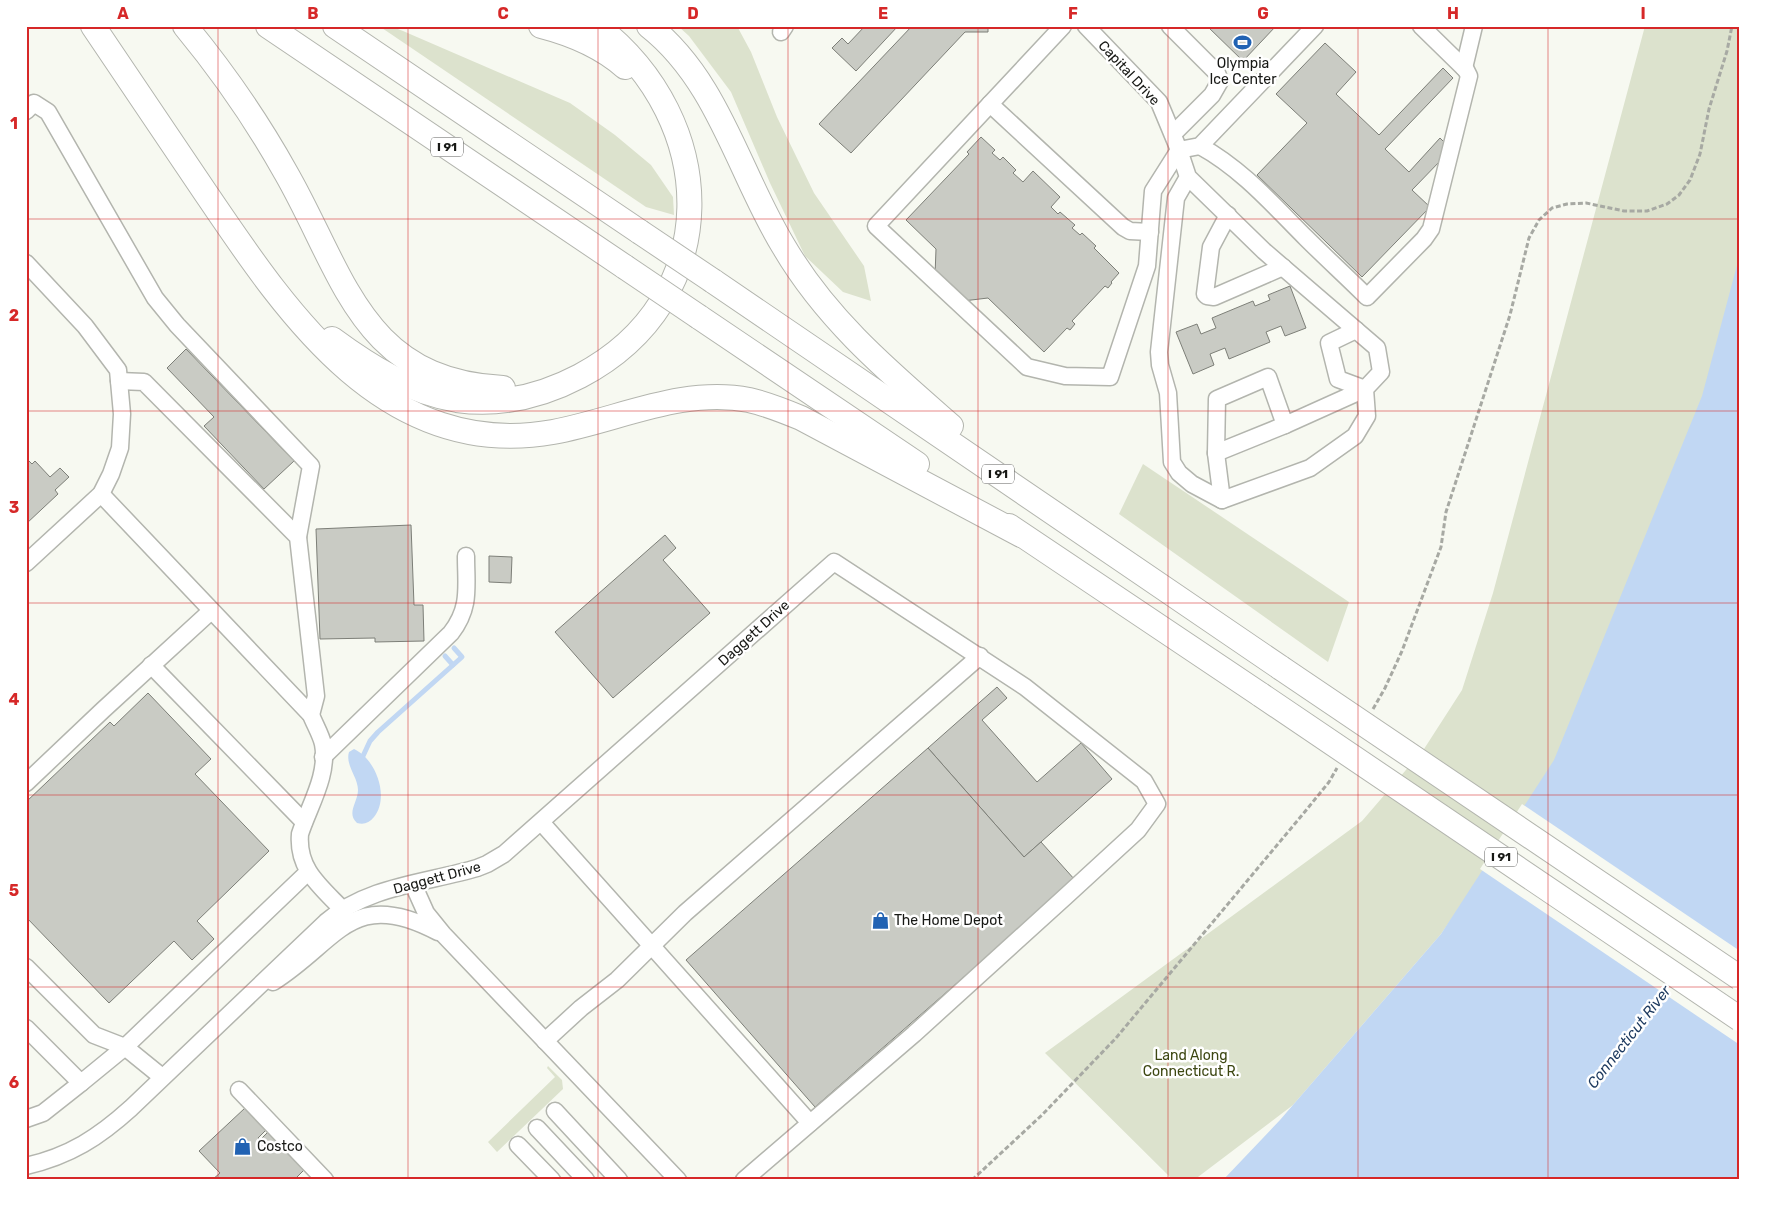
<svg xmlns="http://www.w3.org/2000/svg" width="1766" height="1206" font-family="Rubik,sans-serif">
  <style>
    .green { fill: #dce2cd }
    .water { fill: #c1d7f3 }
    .pier { fill: #f7f9f1 }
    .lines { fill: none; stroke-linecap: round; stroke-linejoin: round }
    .stream { stroke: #c1d7f3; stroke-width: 5 }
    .building { fill: #c9cbc4; stroke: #7d7f78 }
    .minor-casing { stroke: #b3b5ae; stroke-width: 19 }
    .highway-casing { stroke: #b3b5ae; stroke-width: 26 }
    .path { stroke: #a7a9a3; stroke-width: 3; stroke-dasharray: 5 2.5; stroke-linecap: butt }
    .minor { stroke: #fff; stroke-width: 16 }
    .highway { stroke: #fff; stroke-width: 24 }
    .highway-bridge-casing { stroke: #b3b5ae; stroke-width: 26; stroke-linecap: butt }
    .highway-bridge { stroke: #fff; stroke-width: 24 }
    .grid { fill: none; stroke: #d62828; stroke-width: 1; stroke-opacity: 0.55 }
    .labels { text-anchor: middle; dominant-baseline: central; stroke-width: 5; stroke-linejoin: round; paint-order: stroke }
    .shield { fill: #fff; stroke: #5d5d5b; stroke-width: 1 }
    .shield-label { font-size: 12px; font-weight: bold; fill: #171815 }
    .poi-label { font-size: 14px; fill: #171815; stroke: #fff; text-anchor: start }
    .street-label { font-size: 14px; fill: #171815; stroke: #fff }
    .park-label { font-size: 14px; fill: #3d4712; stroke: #fff }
    .water-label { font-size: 15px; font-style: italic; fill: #1b385e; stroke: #fff }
    .neatline { fill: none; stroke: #d62828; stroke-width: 2 }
    .grid-label { font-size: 16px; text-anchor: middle; font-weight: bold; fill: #d62828 }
  </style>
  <rect width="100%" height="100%" fill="#f7f9f1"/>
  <!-- green -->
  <g class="green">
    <polygon points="379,26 390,26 403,31 570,103 615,135 651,165 673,197 674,215 646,207"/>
    <polygon points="678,26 737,26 751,52 777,117 814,193 864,266 871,301 843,292 805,256 770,183 731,92 689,36"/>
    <polygon points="1645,26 1740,26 1740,342 1659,619 1441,934 1293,1105 1194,1180 1173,1180 1045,1053 1362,821 1424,749 1462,690 1493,593"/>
    <polygon points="1143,464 1349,602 1328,662 1119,514"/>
    <polygon points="548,1066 562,1080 563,1089 497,1152 488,1142 555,1077 547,1068"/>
  </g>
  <!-- water -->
  <g class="water">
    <polygon points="1740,254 1740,1180 1223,1180 1280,1120 1441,934 1554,760 1702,396"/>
    <path d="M354,749c22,10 36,48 20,68 -5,6 -10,8 -17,6 -11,-10 1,-21 1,-33 0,-13 -13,-25 -9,-38z"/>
  </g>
  <!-- pier -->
  <polygon class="pier" points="1522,804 1740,951 1740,1045 1480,869"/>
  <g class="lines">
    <!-- stream -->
    <g class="stream">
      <polyline points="445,656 453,665"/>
      <polyline points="363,756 370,741 378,732 462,657 454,648"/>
    </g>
  </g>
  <!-- building -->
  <g class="building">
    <polygon points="865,26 898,26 856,71 832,48 842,38 848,44"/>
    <polygon points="912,26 988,26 988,32 965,32 851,153 819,124"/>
    <polygon points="1207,26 1276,26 1243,61"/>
    <polygon points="1325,43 1356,72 1336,94 1379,135 1443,68 1453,78 1385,149 1409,172 1440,138 1445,143 1442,159 1412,190 1430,207 1362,277 1257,175 1307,123 1276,94"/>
    <polygon points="981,137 995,150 992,153 1000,160 1003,157 1016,170 1013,173 1023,182 1033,171 1060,197 1051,207 1058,214 1060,212 1075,225 1072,228 1080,235 1082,233 1096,246 1094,248 1119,273 1111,282 1112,283 1108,288 1105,286 1072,321 1075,324 1070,330 1067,328 1044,352 988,298 963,301 935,276 936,249 906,220 969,154 967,152"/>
    <polygon points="1290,286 1306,328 1285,336 1281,326 1266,332 1270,342 1229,359 1225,348 1210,354 1214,365 1193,374 1176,332 1197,324 1201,334 1216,328 1212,318 1253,301 1255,306 1270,300 1268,295"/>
    <polygon points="186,349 294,461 264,489 204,426 214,417 167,368"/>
    <polygon points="26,458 32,464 35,461 50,477 60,468 69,477 55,490 58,494 26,524"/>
    <polygon points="411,525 414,605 423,605 424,641 375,642 375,638 320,639 316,529"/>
    <polygon points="665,535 676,548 663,560 710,613 613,698 555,632"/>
    <polygon points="489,556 512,557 511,583 489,582"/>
    <polygon points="997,687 1007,698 982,720 1037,782 1081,743 1112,779 1024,857 928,748"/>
    <polygon points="148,693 211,759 195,774 269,851 197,921 214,939 192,960 174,941 109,1003 26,917 26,802 110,722 114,726"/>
    <polygon points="928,748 1024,857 1041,842 1075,880 815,1107 686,960"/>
    <polygon points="245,1108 266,1130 258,1138 260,1140 268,1132 304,1170 295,1179 296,1180 212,1180 220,1173 199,1151"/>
  </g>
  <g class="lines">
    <defs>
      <g id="minor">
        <polyline points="1063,26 876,226 1027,367 1065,376 1110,377 1147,266 1153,191 1179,150 1200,146 1315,26"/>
        <polyline points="1086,26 1159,102 1179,150 1188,177 1264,251 1377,348 1381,372 1365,389 1367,416 1355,436 1310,468 1222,500 1192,484 1179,473 1172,462 1168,393 1160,365 1159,352 1176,198 1188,177"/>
        <polyline points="1170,26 1217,73 1220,81 1212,95 1173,134"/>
        <polyline points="781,32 785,26"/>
        <polyline points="1464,68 1474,26"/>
        <polyline points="990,104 1123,227 1130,231 1150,232"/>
        <polyline points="26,111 34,103 48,112 155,298 177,325 311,466 298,537"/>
        <path d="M1200,146c42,23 73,59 106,92 20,20 41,39 61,59l57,-58 7,-10 38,-153 -3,-6 -45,-44"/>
        <polyline points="1228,215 1211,247 1205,294 1207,296 1214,297 1283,267"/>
        <polyline points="26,263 85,326 118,370 122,414 120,448 111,474 101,494 26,563"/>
        <polyline points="1356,330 1329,343 1338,379 1365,389"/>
        <polyline points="119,381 144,382 298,537 316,696 311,715"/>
        <polyline points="1216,453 1285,425"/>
        <path d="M101,494l210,221c4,10 10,20 12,29 6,31 -14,62 -23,90 -3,35 20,52 42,75"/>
        <polyline points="1222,500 1216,453 1217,399 1268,377 1285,425 1365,389"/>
        <polyline points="151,665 304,822"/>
        <path d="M323,757l128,-124c20,-26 15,-46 15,-77"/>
        <polyline points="26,783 103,710 211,611"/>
        <polyline points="541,822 810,1123"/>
        <polyline points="413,884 426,913 443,934 678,1180"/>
        <polyline points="26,967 94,1035 125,1047 162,1077"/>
        <path d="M273,982c65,-41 78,-96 165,-50"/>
        <polyline points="26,1028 81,1083 125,1047 308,872"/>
        <polyline points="545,1041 581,1008 617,980 685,913 980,656"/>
        <polyline points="239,1090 325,1180"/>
        <polyline points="555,1111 619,1180"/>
        <polyline points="26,1119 43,1113 81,1083"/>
        <polyline points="537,1128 586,1180"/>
        <polyline points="518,1145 552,1180"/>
        <path d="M26,1166c44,-10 73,-29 105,-58l195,-186c41,-36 100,-39 151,-54l10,-4 17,-10 330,-292 191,125 119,94 13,23 -19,26 -73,67 -151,137 -170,146"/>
      </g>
      <g id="highway">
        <path d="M93,26c38,56 75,111 112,166 82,121 180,270 348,240 65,-12 129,-45 196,-32 18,4 35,11 52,18l220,117"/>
        <path d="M185,26c38,46 72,95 101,147 58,101 75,208 217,215"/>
        <polyline points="268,26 625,267"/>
        <polyline points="335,26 640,232"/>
        <path d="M541,26c31,8 60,20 84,41"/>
        <path d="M649,26c70,55 90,148 135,221 43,73 104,124 167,179"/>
        <polyline points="713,281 1281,668"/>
        <polyline points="699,317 917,464"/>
        <path d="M332,339c38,28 78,53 125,61 43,6 85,-4 123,-24 146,-77 140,-255 17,-350"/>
        <polyline points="1009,526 1261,695"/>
      </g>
    </defs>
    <!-- minor casing -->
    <use href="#minor" class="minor-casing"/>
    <!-- highway casing -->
    <use href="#highway" class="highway-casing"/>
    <!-- path -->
    <g class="path">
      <polyline points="1373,709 1385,688 1402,651 1441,547 1446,512 1510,315 1529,238 1539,220 1552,208 1567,204 1586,203 1624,211 1647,211 1667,204 1679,195 1690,180 1700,154 1709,109 1727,51 1732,26"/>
      <polyline points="972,1180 1042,1115 1116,1038 1303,814 1329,782 1337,768"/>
    </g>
    <!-- minor -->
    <use href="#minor" class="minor"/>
    <!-- highway -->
    <use href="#highway" class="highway"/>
    <defs>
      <g id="highway-bridge">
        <polyline points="640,232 713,281"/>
        <polyline points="625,267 699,317"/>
        <polyline points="1281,668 1740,978"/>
        <polyline points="1261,695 1740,1019"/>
      </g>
    </defs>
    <!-- highway-bridge casing -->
    <use href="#highway-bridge" class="highway-bridge-casing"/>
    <!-- highway-bridge -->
    <use href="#highway-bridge" class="highway-bridge"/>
  </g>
  <!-- grid -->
  <path class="grid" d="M218,26v1154M408,26v1154M598,26v1154M788,26v1154M978,26v1154M1168,26v1154M1358,26v1154M1548,26v1154M26,219h1714M26,411h1714M26,603h1714M26,795h1714M26,987h1714"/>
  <!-- icons -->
  <defs>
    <symbol id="stadium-bare" viewBox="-9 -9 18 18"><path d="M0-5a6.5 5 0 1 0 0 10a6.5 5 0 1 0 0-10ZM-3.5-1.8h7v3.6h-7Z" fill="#2162b3" stroke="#fff" stroke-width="2.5" paint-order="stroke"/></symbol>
    <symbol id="shop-bare" viewBox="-9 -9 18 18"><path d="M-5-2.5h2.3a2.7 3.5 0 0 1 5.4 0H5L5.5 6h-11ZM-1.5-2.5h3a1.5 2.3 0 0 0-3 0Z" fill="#2162b3" stroke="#fff" stroke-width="2.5" paint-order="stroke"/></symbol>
  </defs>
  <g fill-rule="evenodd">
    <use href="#stadium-bare" x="1230" y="30" width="25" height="25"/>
    <use href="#shop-bare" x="868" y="908" width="25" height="25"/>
    <use href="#shop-bare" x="230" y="1134" width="25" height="25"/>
  </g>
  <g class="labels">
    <!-- shield labels -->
    <g class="shield">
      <rect x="431" y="137.5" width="32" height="19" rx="4"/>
      <rect x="982" y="464.5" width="32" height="19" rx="4"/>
      <rect x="1485" y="847.5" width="32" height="19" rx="4"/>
    </g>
    <g class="shield-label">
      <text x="447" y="147">I 91</text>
      <text x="998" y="474">I 91</text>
      <text x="1501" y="857">I 91</text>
    </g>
    <!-- poi labels -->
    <g class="poi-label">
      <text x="1243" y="63" text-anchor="middle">Olympia<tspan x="1243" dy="16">Ice Center</tspan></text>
      <text x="894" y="920">The Home Depot</text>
      <text x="257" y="1146">Costco</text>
    </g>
    <!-- street labels -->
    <g class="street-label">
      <text transform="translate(1129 73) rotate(47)">Capital Drive</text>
      <text transform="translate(754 633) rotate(-42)">Daggett Drive</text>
      <text transform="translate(437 878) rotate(-15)">Daggett Drive</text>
    </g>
    <!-- park labels -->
    <g class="park-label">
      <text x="1191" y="1055">Land Along<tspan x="1191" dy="16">Connecticut R.</tspan></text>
    </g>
    <!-- water labels -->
    <g class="water-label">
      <text transform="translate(1629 1037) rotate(-52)">Connecticut River</text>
    </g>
  </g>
  <!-- border -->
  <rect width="1766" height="1206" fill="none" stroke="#ffffff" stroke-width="55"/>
  <rect x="28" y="28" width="1710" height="1150" class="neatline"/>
  <g class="grid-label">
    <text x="123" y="19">A</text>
    <text x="313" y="19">B</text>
    <text x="503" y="19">C</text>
    <text x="693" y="19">D</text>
    <text x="883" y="19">E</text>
    <text x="1073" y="19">F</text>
    <text x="1263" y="19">G</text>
    <text x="1453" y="19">H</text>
    <text x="1643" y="19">I</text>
    <text x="14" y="129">1</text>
    <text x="14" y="321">2</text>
    <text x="14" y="513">3</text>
    <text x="14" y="705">4</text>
    <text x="14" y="896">5</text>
    <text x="14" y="1088">6</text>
  </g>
</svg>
